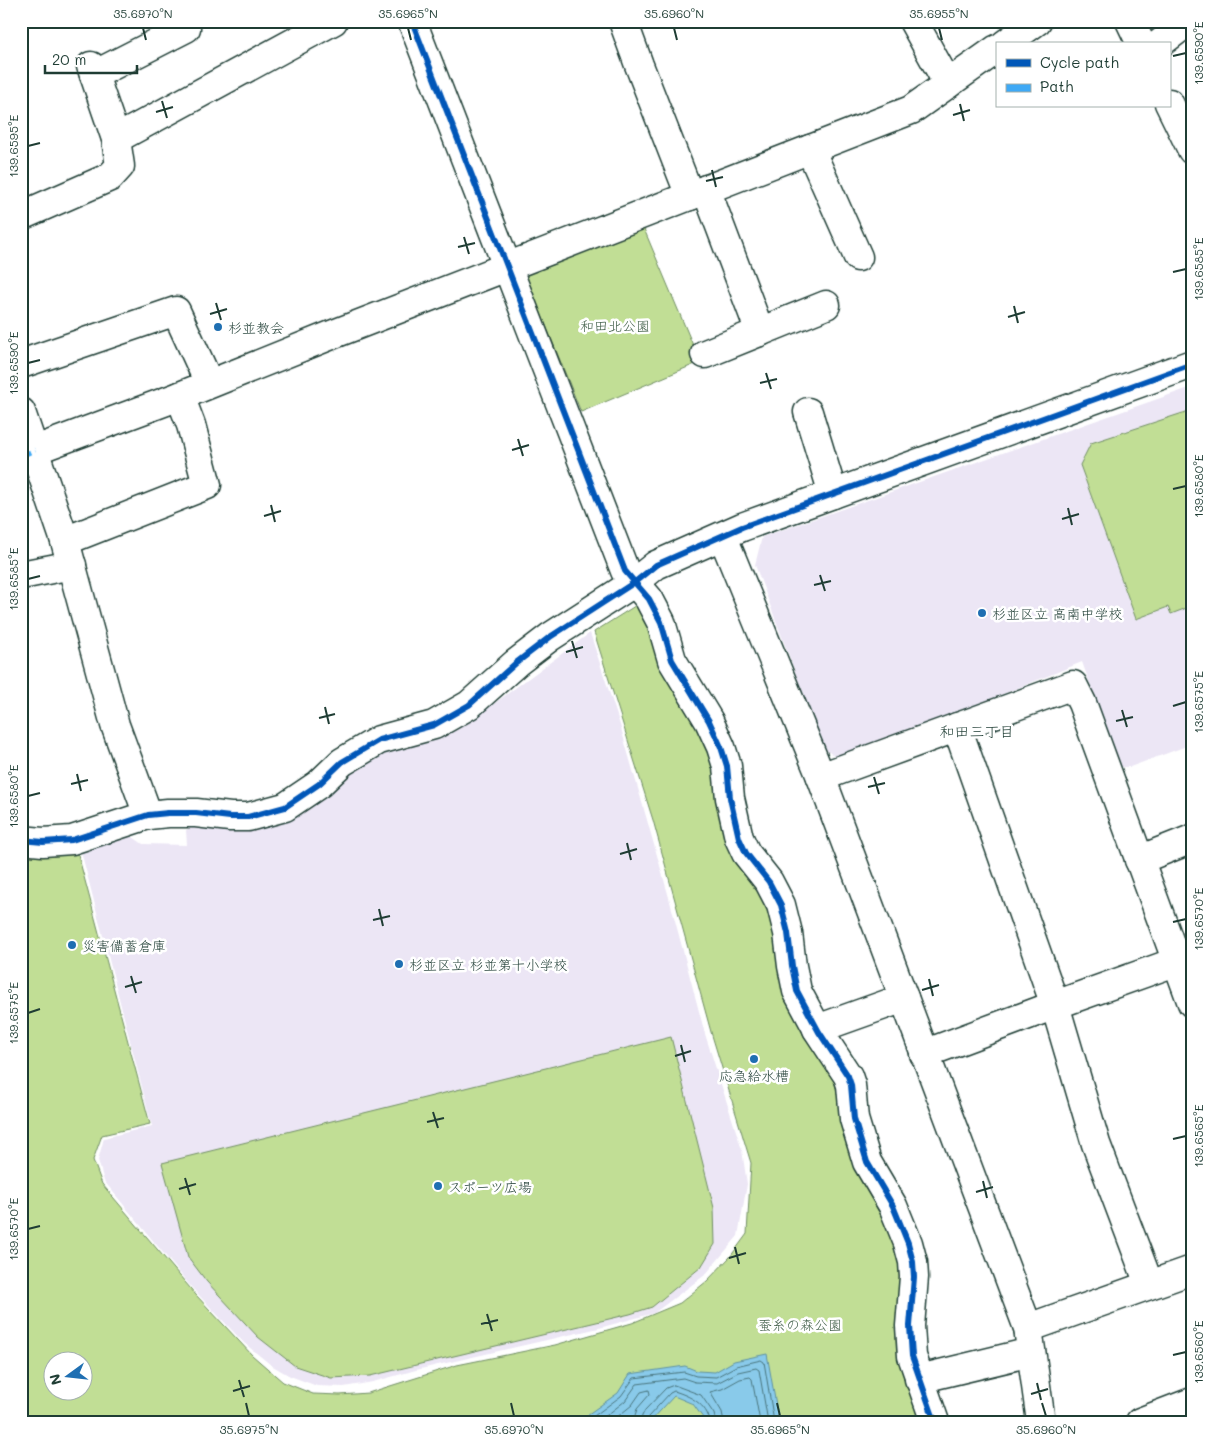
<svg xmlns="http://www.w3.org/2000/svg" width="1213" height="1443" font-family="Mali,'Klee One',sans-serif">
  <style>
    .built { fill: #ece6f5 }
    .green { fill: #c1de95; stroke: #708e64; fill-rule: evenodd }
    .water { fill: #89caea; stroke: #5f92a1 }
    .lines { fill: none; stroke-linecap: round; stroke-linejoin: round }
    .shore { stroke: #49757d; stroke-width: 1 }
    .minor-casing { stroke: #1f3d34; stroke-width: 31 }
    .minor { stroke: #fff; stroke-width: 28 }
    .quiet { stroke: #3fa9f5; stroke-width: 5; stroke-dasharray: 10 5; stroke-linecap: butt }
    .cycleway-casing { stroke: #fff; stroke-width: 9 }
    .cycleway { stroke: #0057b8; stroke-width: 6 }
    .ticks { fill: none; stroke: #1f3d34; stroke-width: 2 }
    .poi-dot { fill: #1f6fb2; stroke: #fff; stroke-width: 2 }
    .labels { text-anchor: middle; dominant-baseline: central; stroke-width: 5; stroke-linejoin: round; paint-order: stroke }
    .park-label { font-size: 14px; fill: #3f5d47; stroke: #fff }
    .poi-label { font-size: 14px; fill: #1f3d34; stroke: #fff; text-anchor: start }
    .neighbourhood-label { font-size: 15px; fill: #1f3d34; stroke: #fff }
    .neatline { fill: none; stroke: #1f3d34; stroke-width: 2 }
    .ticks-label { font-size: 12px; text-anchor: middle; fill: #1f3d34 }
  </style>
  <rect width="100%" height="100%" fill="#fff"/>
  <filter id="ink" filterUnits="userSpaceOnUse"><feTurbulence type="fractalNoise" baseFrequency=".02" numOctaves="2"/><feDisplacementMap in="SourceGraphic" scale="10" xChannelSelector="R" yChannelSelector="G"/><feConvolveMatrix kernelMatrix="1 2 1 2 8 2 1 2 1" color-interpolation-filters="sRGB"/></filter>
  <g filter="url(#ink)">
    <!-- built -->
    <g class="built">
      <polygon points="1192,387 1192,744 1130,767 1120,767 1082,662 841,760 824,749 755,565 762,537"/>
      <polygon points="590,633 620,725 668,894 705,1034 742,1150 747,1184 738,1236 705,1275 654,1313 599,1328 416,1370 373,1382 344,1387 317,1386 290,1376 271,1365 244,1343 192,1288 104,1181 98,1160 104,1138 152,1126 80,847 127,833 143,844 187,845 186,830 196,824 259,827 308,809 332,791 353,770 375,756 402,745 465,725"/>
    </g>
    <!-- green -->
    <g class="green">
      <polygon points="644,229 700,362 581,412 525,274"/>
      <polygon points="1192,410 1192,606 1171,614 1168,607 1136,619 1080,465 1091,443"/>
      <path d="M638,604l69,133 57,152 55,160 15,31 23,93 40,71 5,26 -5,44 5,44 14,39 4,25h-893l-6,-21v-551l55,-3 74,277 -48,11 -9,25 9,24 94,111 56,60 31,27 30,12 27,1 28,-2 89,-28 98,-20 77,-22 48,-20 27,-22 23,-24 17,-23 4,-71 -40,-131 -58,-212 -59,-188zM52,1360h30v30h-30z"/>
      <polygon points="671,1037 714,1208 715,1244 701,1267 652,1307 630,1314 370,1376 331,1378 295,1366 258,1337 207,1282 188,1257 162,1163"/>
    </g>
    <!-- water -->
    <polygon class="water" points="767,1354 779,1422 706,1422 693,1404 674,1396 650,1422 577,1422 618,1393 630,1374 685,1366 697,1371 715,1372 734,1361"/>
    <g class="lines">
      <!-- shore -->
      <g class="shore">
        <polyline points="586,1422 621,1396 634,1378 684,1372 696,1376 716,1377 736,1366 761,1360 764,1362 774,1422"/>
        <polyline points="598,1422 625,1401 637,1384 683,1378 695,1382 717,1383 738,1372 756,1368 759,1370 768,1422"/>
        <polyline points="611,1422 632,1405 641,1392 649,1390 650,1394 637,1409 633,1422"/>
        <polyline points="641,1422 642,1416 645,1410 666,1388 674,1385 701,1395 714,1414 716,1422"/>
        <path d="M647,1422l1,-5 22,-24 4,-2c16,5 33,13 36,31"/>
        <polyline points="724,1422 722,1412 710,1392 722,1389 740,1379 750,1377 752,1379 760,1422"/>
      </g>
      <defs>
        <g id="minor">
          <polyline points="412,21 625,571 649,599 661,622 672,660 709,721 721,747 727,766 730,798 739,838 746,853 769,882 781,905 788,933 792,966 797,991 819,1032 848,1076 851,1085 854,1119 867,1162 893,1206 908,1243 913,1262 914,1277 910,1326 912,1356 935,1422"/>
          <polyline points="623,21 639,65 690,196"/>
          <polyline points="913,21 948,84"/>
          <polyline points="1130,21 1141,44"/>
          <polyline points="1005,44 1037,21"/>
          <polyline points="1159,44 1189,21"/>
          <polyline points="94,75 186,28"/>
          <polyline points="1169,103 1192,150"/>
          <polyline points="116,139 333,21"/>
          <polyline points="810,149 858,257"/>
          <polyline points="706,189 760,332"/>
          <polyline points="21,216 110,177 120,166 116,139 91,66"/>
          <polyline points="705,354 826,305"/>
          <polyline points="21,364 176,311 209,383"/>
          <polyline points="21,412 65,541 115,725 148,815"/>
          <polyline points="808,412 833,494"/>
          <polyline points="35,450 180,396 334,334 911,110 997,49"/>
          <polyline points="723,537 821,777 1028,1328 1041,1422"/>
          <polyline points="65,541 207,485 191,425 180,396"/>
          <polyline points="21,575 72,565"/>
          <polyline points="957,727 1055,1005 1096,1144 1149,1284"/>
          <polyline points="821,777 1073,685 1082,703 1192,1003"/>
          <polyline points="21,840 43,842 72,840 148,815 168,813 196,813 230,817 248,817 285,807 319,784 342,762 379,740 434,725 469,705 516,663 550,637 635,582 656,565 742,527 1192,364"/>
          <polyline points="1139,860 1192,839"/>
          <polyline points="817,1029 904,998"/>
          <polyline points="924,1054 1055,1005 1192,956"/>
          <polyline points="1028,1328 1192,1270"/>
          <polyline points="919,1379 1031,1352"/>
          <polyline points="1140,1422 1192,1402"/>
        </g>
      </defs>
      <!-- minor casing -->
      <use href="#minor" class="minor-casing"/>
      <!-- minor -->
      <use href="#minor" class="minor"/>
      <!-- quiet -->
      <polyline class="quiet" points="21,456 35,450"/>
      <defs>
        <g id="cycleway">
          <polyline points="412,21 625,571 649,599 661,622 672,660 709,721 721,747 727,766 730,798 739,838 746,853 769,882 781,905 788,933 792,966 797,991 819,1032 848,1076 851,1085 854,1119 867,1162 893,1206 908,1243 913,1262 914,1277 910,1326 912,1356 935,1422"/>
          <polyline points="21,840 43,842 72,840 148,815 168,813 196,813 230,817 248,817 285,807 319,784 342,762 379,740 434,725 469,705 516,663 550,637 635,582 656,565 742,527 1192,364"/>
        </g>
      </defs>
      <!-- cycleway casing -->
      <use href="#cycleway" class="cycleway-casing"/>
      <!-- cycleway -->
      <use href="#cycleway" class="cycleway"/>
    </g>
  </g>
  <!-- ticks -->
  <path class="ticks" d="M143,28l3,12M408,28l3,12M674,28l3,12M939,28l3,12M1173,56l13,-3M162,101l5,17M960,104l4,17M156,112l17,-5M953,115l17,-5M28,146l12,-3M712,170l4,17M706,181l17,-4M464,237l5,17M458,247l17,-4M1173,272l13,-3M216,303l5,17M1014,306l4,17M210,314l17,-5M1008,317l17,-5M28,363l12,-3M766,373l5,16M760,383l17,-4M518,439l5,17M512,450l17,-5M1173,489l13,-3M271,505l4,17M1068,508l4,17M264,516l17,-5M1062,519l17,-5M820,575l5,16M28,579l12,-3M814,585l17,-4M572,641l5,17M566,652l17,-5M1173,706l13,-4M325,707l4,17M1122,710l5,17M319,718l16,-4M1116,721l17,-4M77,774l4,17M874,777l5,17M71,784l17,-4M868,787l17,-4M28,796l12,-3M627,843l4,17M620,854l17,-5M379,909l4,17M373,920l17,-4M1173,922l13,-3M131,976l5,17M929,979l4,17M125,987l17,-5M922,990l17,-5M28,1013l12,-4M681,1045l4,17M675,1056l16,-5M433,1112l5,16M427,1122l17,-4M1173,1139l13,-3M185,1178l5,17M983,1181l4,17M179,1189l17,-5M976,1192l17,-5M28,1229l12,-3M735,1247l4,17M729,1258l17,-5M487,1314l5,17M481,1324l17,-4M1173,1355l13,-3M239,1380l5,17M1037,1383l4,17M233,1391l17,-5M1031,1394l17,-5M246,1403l3,13M511,1403l3,13M777,1403l3,13M1042,1403l4,13"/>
  <!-- markers -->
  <g class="poi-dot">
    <circle cx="218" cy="327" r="5"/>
    <circle cx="982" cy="613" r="5"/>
    <circle cx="72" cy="945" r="5"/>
    <circle cx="399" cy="964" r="5"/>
    <circle cx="754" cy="1059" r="5"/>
    <circle cx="438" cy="1186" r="5"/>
  </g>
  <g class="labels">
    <!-- park labels -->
    <g class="park-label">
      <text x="615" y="325">和田北公園</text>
      <text x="800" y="1324">蚕糸の森公園</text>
    </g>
    <!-- poi labels -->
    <g class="poi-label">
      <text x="228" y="327">杉並教会</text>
      <text x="992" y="613">杉並区立 高南中学校</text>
      <text x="82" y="945">災害備蓄倉庫</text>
      <text x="409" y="964">杉並区立 杉並第十小学校</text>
      <text x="754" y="1075" text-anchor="middle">応急給水槽</text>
      <text x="448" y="1186">スポーツ広場</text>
    </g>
    <!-- neighbourhood labels -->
    <g class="neighbourhood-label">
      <text x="977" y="731">和田三丁目</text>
    </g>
  </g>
  <!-- margin -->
  <rect width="1213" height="1443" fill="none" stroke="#fff" stroke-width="55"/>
  <!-- legend -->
  <rect x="996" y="42" width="175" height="65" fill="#ffffff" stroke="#a5b1ae"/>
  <rect x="1006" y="59" width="25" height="8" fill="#0057b8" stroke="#a5b1ae"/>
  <text x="1040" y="68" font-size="15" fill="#1f3d34">Cycle path</text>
  <rect x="1006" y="84" width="25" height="8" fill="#3fa9f5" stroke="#a5b1ae"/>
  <text x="1040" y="92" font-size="15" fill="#1f3d34">Path</text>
  <!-- north arrow -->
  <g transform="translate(68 1376) rotate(255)"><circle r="24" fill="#ffffff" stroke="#a5b1ae"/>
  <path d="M0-4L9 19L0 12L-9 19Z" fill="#1f6fb2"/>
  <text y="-8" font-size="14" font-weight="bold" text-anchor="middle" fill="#1f3d34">N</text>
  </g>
  <!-- scale -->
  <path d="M45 65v8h92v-8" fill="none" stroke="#1f3d34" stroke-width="2.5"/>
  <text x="52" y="65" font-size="15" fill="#1f3d34" stroke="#ffffff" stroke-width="4" paint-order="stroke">20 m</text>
  <rect x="28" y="28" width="1158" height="1388" class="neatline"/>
  <g class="ticks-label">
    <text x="143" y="18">35.6970°N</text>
    <text x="408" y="18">35.6965°N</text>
    <text x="674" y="18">35.6960°N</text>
    <text x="939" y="18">35.6955°N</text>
    <text transform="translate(1199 53) rotate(-90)" y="4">139.6590°E</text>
    <text transform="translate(14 146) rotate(-90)" y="4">139.6595°E</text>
    <text transform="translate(1199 269) rotate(-90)" y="4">139.6585°E</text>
    <text transform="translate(14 363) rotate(-90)" y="4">139.6590°E</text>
    <text transform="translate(1199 486) rotate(-90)" y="4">139.6580°E</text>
    <text transform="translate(14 579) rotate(-90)" y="4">139.6585°E</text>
    <text transform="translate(1199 702) rotate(-90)" y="4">139.6575°E</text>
    <text transform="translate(14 796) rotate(-90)" y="4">139.6580°E</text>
    <text transform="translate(1199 919) rotate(-90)" y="4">139.6570°E</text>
    <text transform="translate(14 1013) rotate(-90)" y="4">139.6575°E</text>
    <text transform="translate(1199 1136) rotate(-90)" y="4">139.6565°E</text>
    <text transform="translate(14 1229) rotate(-90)" y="4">139.6570°E</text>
    <text transform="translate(1199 1352) rotate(-90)" y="4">139.6560°E</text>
    <text x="249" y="1434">35.6975°N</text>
    <text x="514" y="1434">35.6970°N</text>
    <text x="780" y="1434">35.6965°N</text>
    <text x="1046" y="1434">35.6960°N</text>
  </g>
</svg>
